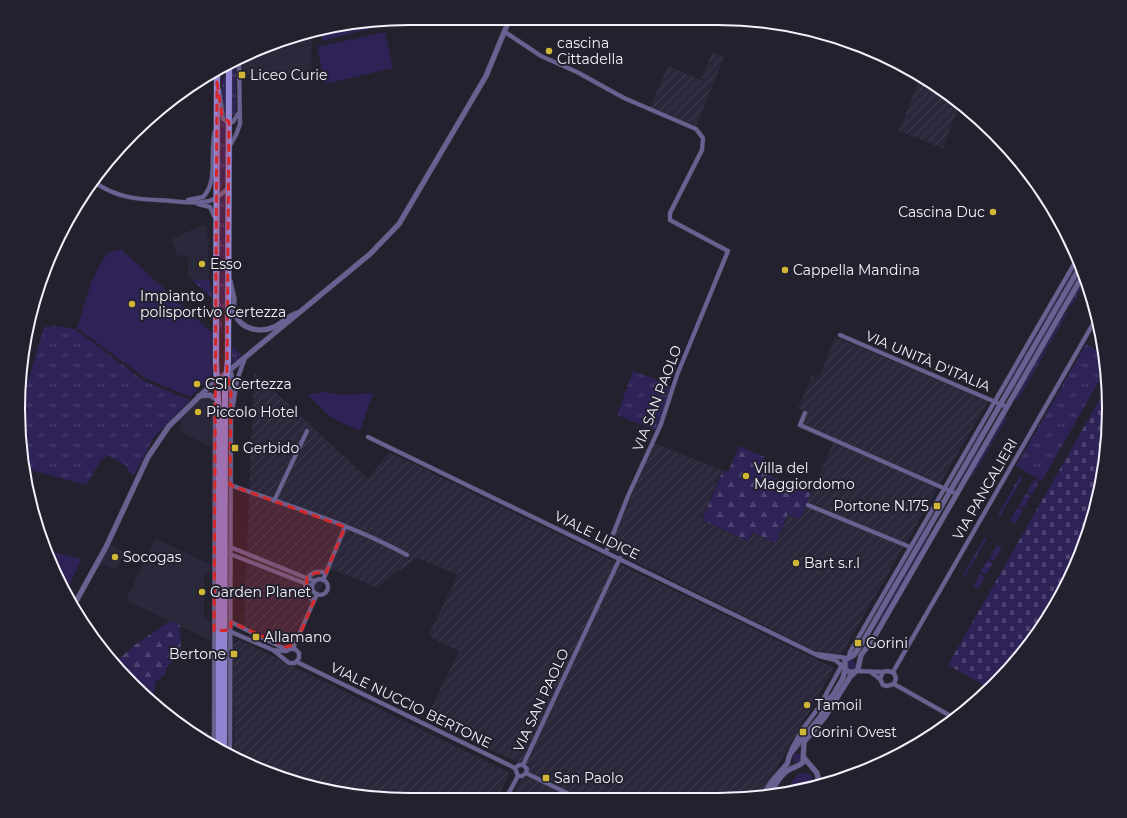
<svg xmlns="http://www.w3.org/2000/svg" width="1127" height="818" font-family="Montserrat,sans-serif">
  <style>
    .built { fill: #2b283c }
    .industrial { fill: url(#industrial-furrows) }
    .grass { fill: url(#grass-tufts) }
    .forest { fill: url(#forest-firs) }
    .cemetery { fill: url(#cemetery-stones) }
    .garden { fill: #2f2256 }
    .lines { fill: none; stroke-linecap: round; stroke-linejoin: round }
    .stream { stroke: #0e002b; stroke-width: 1 }
    .minor-casing { stroke: #403e4b; stroke-width: 5 }
    .tertiary-casing { stroke: #403e4b; stroke-width: 6 }
    .secondary-casing { stroke: #403e4b; stroke-width: 7 }
    .minor { stroke: #696191; stroke-width: 4 }
    .tertiary { stroke: #696191; stroke-width: 5 }
    .secondary { stroke: #9183d1; stroke-width: 6 }
    .marked { fill: #d62828; fill-opacity: 0.2; stroke: #d62828; stroke-width: 3; stroke-dasharray: 8 5; stroke-linejoin: round }
    .poi-dot { fill: #d2b736; stroke: #23212e; stroke-width: 1.5 }
    .labels { text-anchor: middle; dominant-baseline: central; stroke-width: 4; stroke-linejoin: round; paint-order: stroke }
    .poi-label { font-size: 14px; fill: #f3f1fb; stroke: #23212e; text-anchor: start }
    .street-label { font-size: 14px; fill: #f3f1fb; stroke: #23212e }
    .rim { fill: none; stroke: #f3f1fb; stroke-width: 2 }
  </style>
  <defs>
    <pattern id="industrial-furrows" width="10" height="10" patternUnits="userSpaceOnUse"><rect width="10" height="10" fill="#2b283c"/><path d="M-1 1l2-2M0 10L10 0M9 11l2-2" fill="none" stroke="#403d4f"/></pattern>
    <pattern id="grass-tufts" width="24" height="20" patternUnits="userSpaceOnUse"><rect width="24" height="20" fill="#2f2256"/><path d="M3 7l-1-3M5 7V3M7 7l1-3M15 17l-1-3M17 17v-4M19 17l1-3" fill="none" stroke="#4e436f"/></pattern>
    <pattern id="forest-firs" width="22" height="20" patternUnits="userSpaceOnUse"><rect width="22" height="20" fill="#2f2256"/><path d="M5 1l3.5 6h-7zM16 11l3.5 6h-7z" fill="#4e436f"/></pattern>
    <pattern id="cemetery-stones" width="16" height="16" patternUnits="userSpaceOnUse"><rect width="16" height="16" fill="#2f2256"/><path d="M2 7V4a2 2 0 0 1 4 0v3zM10 15v-3a2 2 0 0 1 4 0v3z" fill="#4e436f"/></pattern>
  </defs>
  <rect width="100%" height="100%" fill="#23212e"/>
  <!-- built -->
  <g class="built">
    <polygon points="308,31 312,31 311,75 244,75 242,61"/>
    <polygon points="203,225 206,227 208,246 209,280 192,280 188,276 188,257 177,255 171,239"/>
    <polygon points="207,396 213,400 212,447 178,430 182,423 177,420 201,398"/>
    <polygon points="155,538 211,565 210,574 204,573 204,617 210,622 211,641 126,600"/>
    <polygon points="110,541 111,545 125,552 116,570 104,564 95,570"/>
  </g>
  <!-- industrial -->
  <g class="industrial">
    <polygon points="712,53 724,57 696,126 650,108 668,66 701,80"/>
    <polygon points="921,76 935,84 960,103 943,148 899,131"/>
    <polygon points="835,337 988,401 841,655 818,652 609,549 654,443 722,470 701,520 748,541 753,533 777,543 788,515 800,519 833,443 797,427 803,411 798,408 812,376 819,378"/>
    <polygon points="254,372 368,479 389,452 834,668 760,797 511,798 528,767 425,720 459,651 428,636 458,575 417,558 376,587 331,569 288,646 244,625"/>
    <polygon points="240,640 510,773 497,798 383,799 308,787 234,756 233,645"/>
    <polygon points="180,723 211,733 211,745"/>
  </g>
  <!-- grass -->
  <g class="grass">
    <polygon points="236,65 236,113 232,115 232,69"/>
    <polygon points="226,76 226,119 222,113 222,80"/>
    <polygon points="222,121 226,123 226,180 220,190 220,123"/>
    <polygon points="226,195 225,310 222,310 222,335 220,327 220,199"/>
    <polygon points="1078,261 1073,276 1004,394 1002,393"/>
    <polygon points="1081,269 1076,284 1010,397 1008,396"/>
    <polygon points="192,280 210,280 212,298"/>
    <polygon points="1081,284 1082,288 1072,305 1068,306"/>
    <polygon points="1068,312 1017,401 1014,399 1064,314"/>
    <polygon points="57,326 75,329 144,381 190,400 154,437 134,475 127,470 128,467 108,455 101,460 86,485 23,468 21,460 21,381 27,385 44,327"/>
    <polygon points="1086,344 1103,354 1106,369 1042,481 1016,466"/>
    <polygon points="232,346 242,356 234,363 232,362"/>
    <polygon points="633,371 671,385 657,431 617,415"/>
    <polygon points="1004,417 1007,418 972,477 973,470"/>
    <polygon points="984,423 981,434 959,469 958,468"/>
    <polygon points="981,442 976,457 960,485 957,483"/>
    <polygon points="1020,476 1023,477 1000,516 998,515"/>
    <polygon points="1034,479 1039,482 1032,495 1027,492"/>
    <polygon points="1026,493 1031,496 1024,508 1019,506"/>
    <polygon points="1018,507 1023,510 1015,524 1010,521"/>
    <polygon points="935,508 931,519 877,614 879,605"/>
    <polygon points="932,527 926,542 868,643 884,609"/>
    <polygon points="985,537 987,538 965,576 963,575"/>
    <polygon points="997,545 1002,548 994,561 989,558"/>
    <polygon points="988,560 993,563 986,575 980,572"/>
    <polygon points="980,574 985,577 978,589 973,586"/>
    <circle cx="851" cy="665" r="4.5"/>
    <circle cx="797" cy="758" r="4.5"/>
  </g>
  <!-- forest -->
  <g class="forest">
    <polygon points="739,446 765,457 759,471 811,493 800,519 788,514 776,543 752,532 748,541 702,520 723,470 728,472"/>
    <polygon points="170,621 180,625 181,654 166,668 166,674 156,681 154,690 155,702 168,708 165,713 151,703 114,663 136,644"/>
  </g>
  <!-- cemetery -->
  <path class="cemetery" d="M1108,385c-1,25 2,52 -3,76 -14,87 -51,167 -116,227l-41,-23z"/>
  <!-- garden -->
  <g class="garden">
    <polygon points="393,20 392,23 322,41 323,29"/>
    <polygon points="385,32 393,68 325,84 317,47"/>
    <polygon points="121,249 213,334 212,375 190,397 145,378 77,328 92,280 107,253"/>
    <polygon points="323,392 344,395 373,393 360,431 330,417 308,395"/>
    <polygon points="46,550 81,559 67,591 48,558"/>
    <polygon points="807,772 816,784 781,793 786,790 797,775"/>
  </g>
  <g class="lines">
    <!-- stream -->
    <polyline class="stream" points="670,385 713,282"/>
    <defs>
      <g id="minor">
        <polyline points="505,32 541,56 577,72 624,98 696,129 703,138 702,150 670,213 670,220 728,251 677,375 661,424 628,496 606,552"/>
        <polyline points="219,89 223,119 226,121 233,122 238,114"/>
        <polyline points="229,147 236,135 240,124 239,63"/>
        <path d="M94,182c26,18 48,17 77,19 12,1 26,3 38,0 8,-2 14,-8 20,-14"/>
        <path d="M188,200l15,-3c16,-16 6,-45 12,-66"/>
        <polyline points="198,204 210,207 214,216"/>
        <polyline points="840,335 1007,407"/>
        <polyline points="230,368 234,387"/>
        <polyline points="228,377 231,392 230,755"/>
        <polyline points="232,412 237,380 245,358"/>
        <polyline points="805,413 800,425 957,494"/>
        <polyline points="368,437 819,656 835,660 844,667"/>
        <path d="M230,485c59,21 123,40 177,70"/>
        <polyline points="274,501 307,431"/>
        <polyline points="808,505 910,547"/>
        <polyline points="230,547 314,581"/>
        <polyline points="230,554 312,586"/>
        <circle cx="320" cy="587" r="8"/>
        <polyline points="323,580 345,527"/>
        <path d="M314,601c-17,-11 -7,-35 12,-28"/>
        <polyline points="231,622 287,650"/>
        <polyline points="229,631 273,650 289,663 295,663 299,658 299,653 295,649 290,649 286,651 273,650"/>
        <polyline points="293,648 317,594"/>
        <polyline points="816,654 847,658"/>
        <polyline points="849,657 850,652 1077,259"/>
        <polyline points="297,662 515,768"/>
        <polyline points="856,671 883,672"/>
        <polyline points="893,672 1097,317"/>
        <polyline points="872,673 880,679 883,685 887,686 894,684 896,678 894,673 888,671 883,672 880,679"/>
        <polyline points="894,684 956,719"/>
        <polyline points="214,748 215,404"/>
        <polyline points="791,750 802,730 819,707 842,665"/>
        <polyline points="523,765 620,558"/>
        <polyline points="515,768 519,765 523,765 527,769 526,773"/>
        <polyline points="515,768 518,776 522,776 526,773"/>
        <polyline points="526,773 577,798"/>
        <polyline points="506,798 518,776"/>
      </g>
      <g id="tertiary">
        <path d="M230,281c1,6 3,12 4,18 0,5 -1,11 1,15 6,16 26,19 39,13 9,-4 14,-12 24,-14"/>
        <polyline points="199,396 210,395 216,399"/>
        <polyline points="74,605 106,547 148,457 169,426 208,388 370,254 399,224 486,76 510,18"/>
        <polyline points="855,672 849,672 845,669 845,660 854,655 865,638 1080,267"/>
        <polyline points="821,704 831,697"/>
        <polyline points="805,759 817,773 819,783"/>
        <polyline points="762,797 772,781 787,764 790,754 820,717 843,678 845,669"/>
        <path d="M768,797c5,-9 10,-19 19,-26 5,-4 12,-4 16,-9l1,-20 21,-25 25,-40 8,-8 3,-14 11,-14 211,-366"/>
      </g>
      <g id="secondary">
        <polyline points="217,73 216,364 219,419 219,750"/>
        <polyline points="224,752 225,393 228,360 229,67"/>
      </g>
    </defs>
    <!-- minor casing -->
    <use href="#minor" class="minor-casing"/>
    <!-- tertiary casing -->
    <use href="#tertiary" class="tertiary-casing"/>
    <!-- secondary casing -->
    <use href="#secondary" class="secondary-casing"/>
    <!-- minor -->
    <use href="#minor" class="minor"/>
    <!-- tertiary -->
    <use href="#tertiary" class="tertiary"/>
    <!-- secondary -->
    <use href="#secondary" class="secondary"/>
  </g>
  <!-- marked area -->
  <path class="marked" d="M217,82l5,33 7,7 -2,251 4,19 -1,93 115,42 -19,46h-11l-8,5 -1,13 8,10 -18,43 -10,3 -55,-25v8l-17,1z"/>
  <!-- markers -->
  <g class="poi-dot">
    <circle cx="549" cy="51" r="4"/>
    <rect x="238" y="71" width="8" height="8" rx="2"/>
    <circle cx="993" cy="212" r="4"/>
    <circle cx="202" cy="264" r="4"/>
    <circle cx="785" cy="270" r="4"/>
    <circle cx="132" cy="304" r="4"/>
    <circle cx="197" cy="384" r="4"/>
    <circle cx="198" cy="412" r="4"/>
    <rect x="231" y="444" width="8" height="8" rx="2"/>
    <circle cx="746" cy="476" r="4"/>
    <rect x="933" y="502" width="8" height="8" rx="2"/>
    <circle cx="115" cy="557" r="4"/>
    <circle cx="796" cy="563" r="4"/>
    <circle cx="202" cy="592" r="4"/>
    <rect x="252" y="633" width="8" height="8" rx="2"/>
    <rect x="854" y="639" width="8" height="8" rx="2"/>
    <rect x="230" y="650" width="8" height="8" rx="2"/>
    <circle cx="807" cy="705" r="4"/>
    <rect x="799" y="728" width="8" height="8" rx="2"/>
    <rect x="542" y="774" width="8" height="8" rx="2"/>
  </g>
  <g class="labels">
    <!-- poi labels -->
    <g class="poi-label">
      <text x="557" y="43">cascina<tspan x="557" dy="16">Cittadella</tspan></text>
      <text x="250" y="75">Liceo Curie</text>
      <text x="985" y="212" text-anchor="end">Cascina Duc</text>
      <text x="210" y="264">Esso</text>
      <text x="793" y="270">Cappella Mandina</text>
      <text x="140" y="296">Impianto<tspan x="140" dy="16">polisportivo Certezza</tspan></text>
      <text x="205" y="384">CSI Certezza</text>
      <text x="206" y="412">Piccolo Hotel</text>
      <text x="243" y="448">Gerbido</text>
      <text x="754" y="468">Villa del<tspan x="754" dy="16">Maggiordomo</tspan></text>
      <text x="929" y="506" text-anchor="end">Portone N.175</text>
      <text x="123" y="557">Socogas</text>
      <text x="804" y="563">Bart s.r.l</text>
      <text x="210" y="592">Garden Planet</text>
      <text x="264" y="637">Allamano</text>
      <text x="866" y="643">Gorini</text>
      <text x="226" y="654" text-anchor="end">Bertone</text>
      <text x="815" y="705">Tamoil</text>
      <text x="811" y="732">Gorini Ovest</text>
      <text x="554" y="778">San Paolo</text>
    </g>
    <!-- street labels -->
    <g class="street-label">
      <text transform="translate(928 361) rotate(23)">VIA UNITÀ D'ITALIA</text>
      <text transform="translate(657 398) rotate(-69)">VIA SAN PAOLO</text>
      <text transform="translate(985 489) rotate(-60)">VIA PANCALIERI</text>
      <text transform="translate(597 535) rotate(26)">VIALE LIDICE</text>
      <text transform="translate(541 700) rotate(-65)">VIA SAN PAOLO</text>
      <text transform="translate(411 705) rotate(26)">VIALE NUCCIO BERTONE</text>
    </g>
  </g>
  <!-- crop -->
  <path d="M0 0H1127V818H0ZM409 25H718A384 384 0 0 1 1102 409V409A384 384 0 0 1 718 793H409A384 384 0 0 1 25 409V409A384 384 0 0 1 409 25Z" fill="#23212e" fill-rule="evenodd"/>
  <path class="rim" d="M409 25H718A384 384 0 0 1 1102 409V409A384 384 0 0 1 718 793H409A384 384 0 0 1 25 409V409A384 384 0 0 1 409 25Z"/>
</svg>
